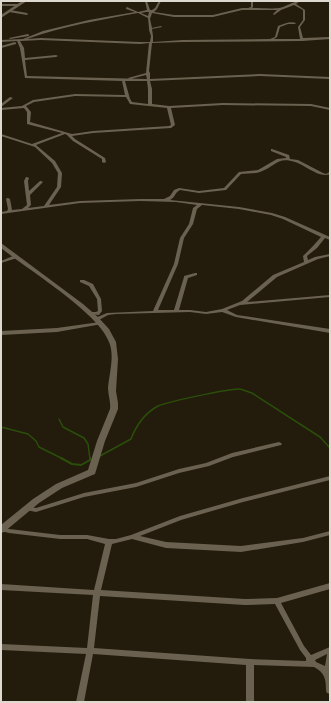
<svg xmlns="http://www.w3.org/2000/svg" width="331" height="703" font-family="Barlow,sans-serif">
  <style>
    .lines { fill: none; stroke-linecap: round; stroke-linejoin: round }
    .stream-far1 { stroke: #2a4f0a; stroke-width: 1.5 }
    .stream { stroke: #2a4f0a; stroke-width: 2 }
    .minor { fill: #6a6150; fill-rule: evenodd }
    .tertiary { fill: #6a6150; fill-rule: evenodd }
  </style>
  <rect width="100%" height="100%" fill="#231b0c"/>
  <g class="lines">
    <!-- stream-far1 -->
    <g class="stream-far1">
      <polyline points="59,419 63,427 84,438 88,444 90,459"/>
      <polyline points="1,427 28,434 36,441 39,447 63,459"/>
      <path d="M100,456l31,-17c5,-13 14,-26 27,-33 9,-4 73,-18 82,-17 4,1 8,3 12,4l68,44 10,11"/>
    </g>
    <!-- stream -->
    <polyline class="stream" points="61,458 72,464 81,465 90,460 90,458"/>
    <!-- minor -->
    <g class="minor">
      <path d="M145,1h2l3,9h2l3,-2 4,-7h2l-4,8 -3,3 20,3h39l29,-7h6l3,-1v-6h2v6l-1,1c8,0 20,1 27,0 7,-1 14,-7 21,-7l-4,3 9,6v10l-5,7 3,11 27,-1v2l-28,2 -119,1 -31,1 -3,28 1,2v6l110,-5 70,3v2l-70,-3 -110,5 2,8v15l17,2 54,-3 88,1 19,4v2l-19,-4 -88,-1 -52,3 4,17 -4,3 -78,5 -21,3 3,3 30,19 1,4 -2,1 -2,-1v-3l-29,-18 -6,-6 -2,-1 -29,11 19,16 7,12 -1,14 -12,18 31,-4 60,-2h24l6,-3 4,-6 5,-2 20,3 25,-3 15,-16 19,-2 19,-11 9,-1v-1l-15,-6v-2h1l17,6 1,4 8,1 25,13 3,1 4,-2v2c-10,5 -25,-9 -35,-12 -18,-6 -20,5 -35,10 -5,2 -13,1 -19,2l-15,16 -27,3 -19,-3c-6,3 -4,7 -10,10l69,7 33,6 13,4 45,20v3l-5,-2 -8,10 -10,8 1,4 7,-3 15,-3v2l-12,3 -41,18 -30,25 83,-7v2l-90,8 -13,5 10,5 93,14v4l-94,-16 -14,-5 -16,2 -16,-2 -74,2 -8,1 -9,5h-4v-2l12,-5 46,-2 21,-47 6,-26 9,-14 4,-16 4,-3 -21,-3 -36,-1 -60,2 -79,11v-2l6,-1 1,-2 -2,-10 1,-1h1l2,1 2,11 10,-1 5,-4 -3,-24 2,-4h1l2,1 -1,3 1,10 11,-10h1l2,1 -13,13 1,10 -3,3 16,-2 13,-19 1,-14 -6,-10 -17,-16 -34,-11v-2l31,10 30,-11 -35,-9v-12l-3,-4 -23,2v-2l21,-2 11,-6 42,-6 50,1 -3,-14 -97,-3 -5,-30 -3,-7 -16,1v-2l22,-1 20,-8 46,-11 46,-8 -9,-3v-1l1,-1 11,5 9,-2zM294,5l9,5v10l-5,7 2,12h-26l3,-2 3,-10 8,-3h7l1,-1c-6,-2 -12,1 -18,3l-3,11 -5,2 -87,1 -30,2v-6l-1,-7 10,-2 -1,-1 -9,2 -2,-9 2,-6 22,4h39l29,-7h35l-4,4 1,1 7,-5zM146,12h3l-1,4 -7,-3zM138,13l10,5 1,10v2l2,6 -1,6h-10l-99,-4 -14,1c36,-13 73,-19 111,-26zM41,40l99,4 9,-1 -3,30 -18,5 2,1 16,-4 1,4 -120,-3 -2,-16 31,-3 2,-1 -2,-1 -31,3 -1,-10 -4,-7zM125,81h22l1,8v15l-16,-2 -2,-3zM75,96l51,1 4,7 37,4 4,17 -2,1 -76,5 -21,3 -42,-12 1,-10 -5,-6 8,-4zM202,205l37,4 32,6 12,4 38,18 -8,9 -10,10 1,6 -31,13 -31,26 -20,8 -16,3 -16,-2h-11l9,-32 9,-3v-2h-2l-11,3v1l-10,33h-16l20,-46 6,-26 9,-14 4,-15z"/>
      <polygon points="1,4 19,4 20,5 19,6 1,6"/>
      <polygon points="10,10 27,13 28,14 27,15 9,12 9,10"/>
      <polygon points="28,34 29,35 29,36 10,39 9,38"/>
      <polygon points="15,42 16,43 16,44 1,48 1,46"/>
      <polygon points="10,97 13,98 1,107 1,104"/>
      <polygon points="13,256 15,256 17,257 17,258 1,263 1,261"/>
      <polygon points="80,280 84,280 93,284 101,299 102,311 99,315 90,314 88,313 90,312 96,312 98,311 97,299 89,286 80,282"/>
      <polygon points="100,322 102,322 102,324 57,332 1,335 1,331 57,328"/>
      <polygon points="279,442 281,443 282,444 281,445 233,457 209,466 179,473 136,487 84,497 36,512 26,510 25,508 26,506 28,506 36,508 84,493 136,483 179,469 206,463 232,453"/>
      <path d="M330,476v4l-87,22 -62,18 -41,16 26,6 75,4 62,-8 27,-7v4l-27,7 -62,10 -75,-4 -34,-9 -20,5 -11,46 144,9 32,-1 53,-15v6l-49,14 23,43 7,9 19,-8v47l-3,-1 -1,-2c0,-12 -1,-18 -12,-24l-60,-2v37h-8v-37l-153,-11 -9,48h-8l10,-48 -85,-4v-6l86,4 6,-53 -92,-5v-6l93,6 11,-46 -18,-5h-27l-51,-6 -8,-2v-4h2l6,2 51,6h27l22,4h7l15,-4 49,-19 63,-18zM100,596l145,9 30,-1 25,46 6,8v3l-56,-2 -156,-11zM327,654l-2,12 -9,-4 -1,-2z"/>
    </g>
    <!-- tertiary -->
    <g class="tertiary">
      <polygon points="22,1 27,1 1,18 1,15"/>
      <path d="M1,243l82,61 15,13 11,12 7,13 2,17 -2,32 2,12v6l-13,32 -10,33 -33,14 -23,15 -35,29 -3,1v-8l32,-26 23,-15 32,-14 9,-29 13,-32c1,-7 -2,-14 -2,-21 1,-14 7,-32 1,-46 -10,-29 -82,-73 -108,-94z"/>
    </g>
  </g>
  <!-- border -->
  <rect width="331" height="703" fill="none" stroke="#ded9cf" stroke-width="4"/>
</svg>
